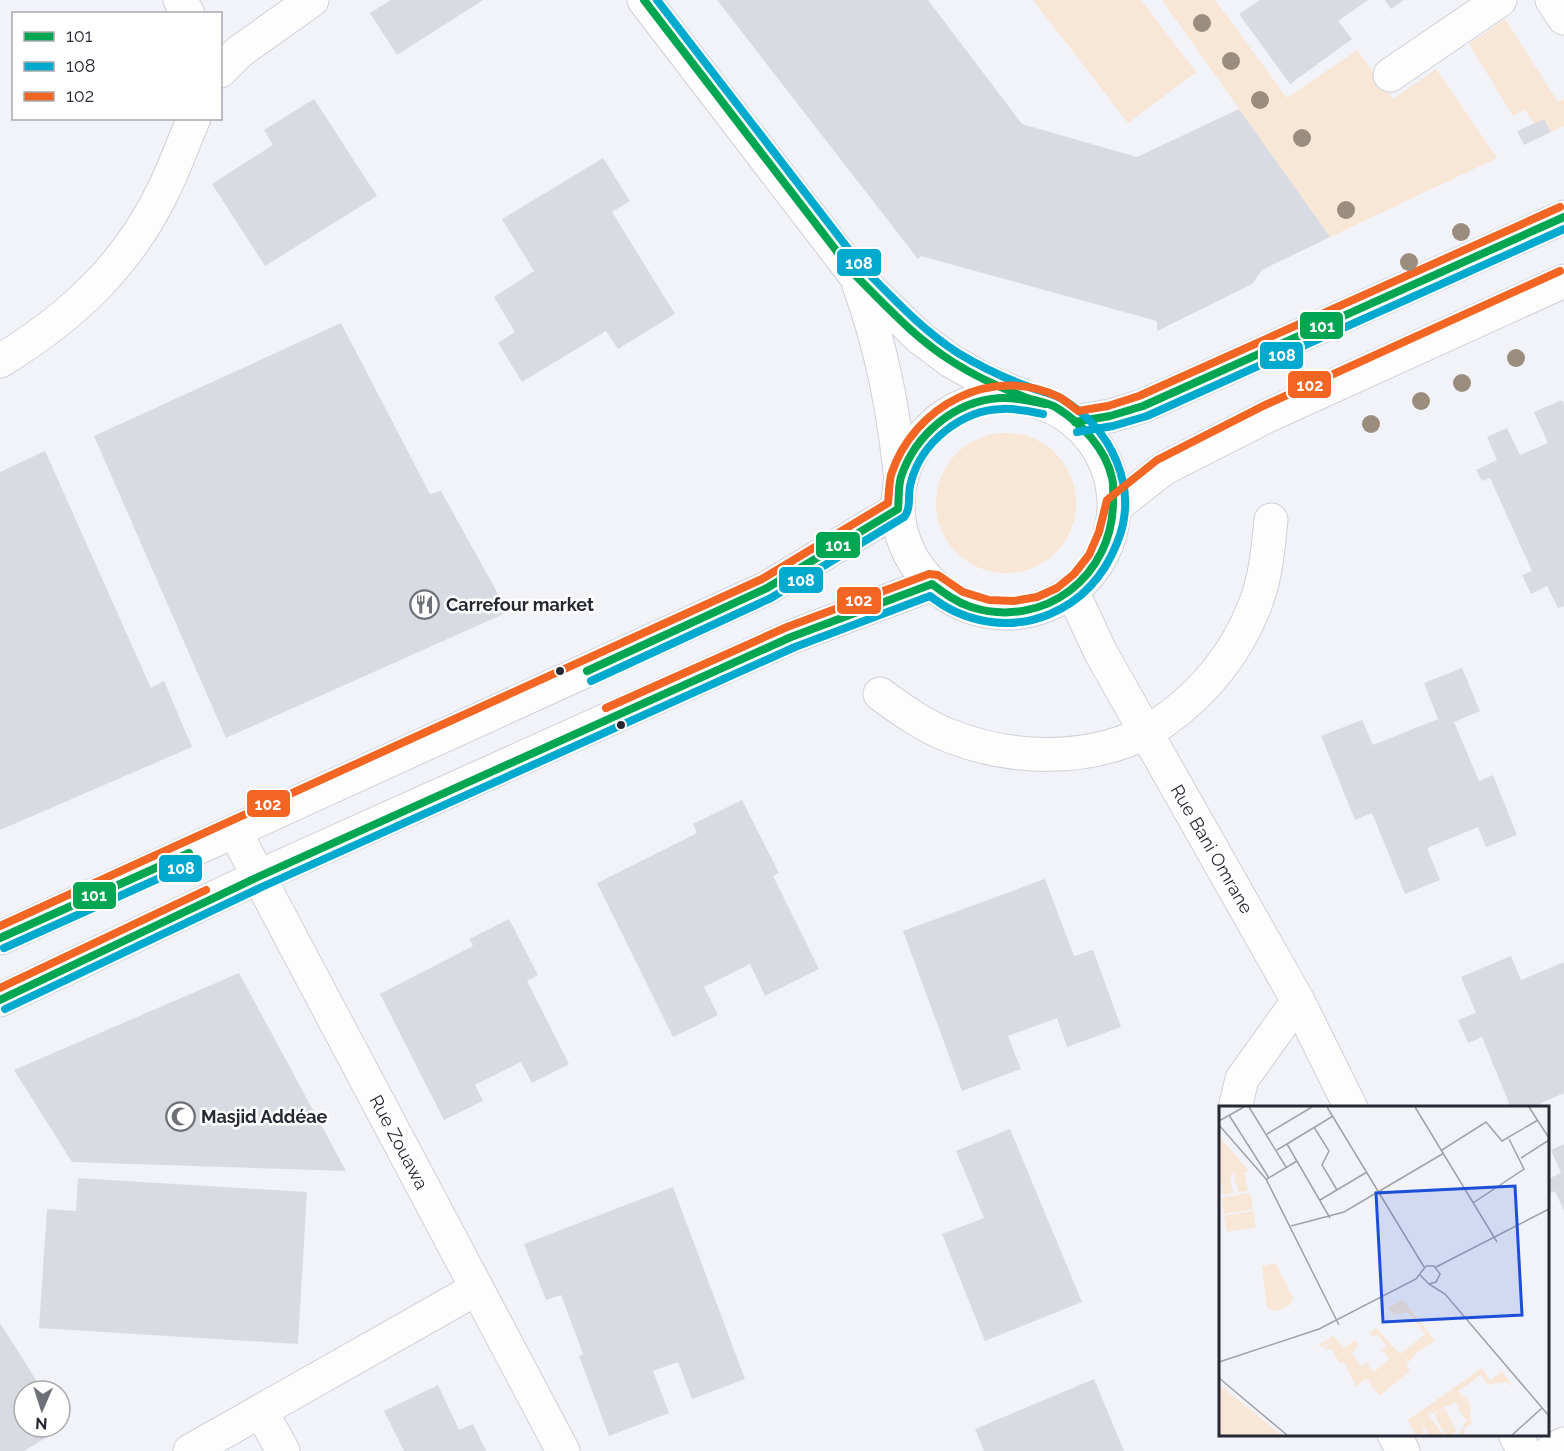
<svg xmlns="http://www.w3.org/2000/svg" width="1564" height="1451" font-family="Raleway,sans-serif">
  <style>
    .green { fill: #f8e6d6 }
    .building { fill: #d8dbe2 }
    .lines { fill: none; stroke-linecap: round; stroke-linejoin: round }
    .minor-casing { stroke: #cfd1d7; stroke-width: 35 }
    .major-casing { stroke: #cfd1d7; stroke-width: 35 }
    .minor { stroke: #fdfdfe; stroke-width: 33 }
    .major { stroke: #fdfdfe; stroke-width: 33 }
    .bus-1-casing { stroke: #fff; stroke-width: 12 }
    .bus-2-casing { stroke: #fff; stroke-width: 12 }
    .bus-3-casing { stroke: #fff; stroke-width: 12 }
    .bus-1 { stroke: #00a651; stroke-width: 8 }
    .bus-2 { stroke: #00a9ce; stroke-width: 8 }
    .bus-3 { stroke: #f26522; stroke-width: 8 }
    .tree { fill: #9b8d7e }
    .bus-dot { fill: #262933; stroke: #fff; stroke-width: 2 }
    .labels { text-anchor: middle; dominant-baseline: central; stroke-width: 5; stroke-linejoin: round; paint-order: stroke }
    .poi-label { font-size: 18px; font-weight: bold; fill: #262933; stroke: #fff; text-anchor: start }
    .street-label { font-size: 18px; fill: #262933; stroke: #fff }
    .inset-road { fill: none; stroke: #a0a2a9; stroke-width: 1.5 }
    .view { fill: #1d4ed8; fill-opacity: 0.15; stroke: #1d4ed8; stroke-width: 3 }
    .inset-edge { fill: none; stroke: #262933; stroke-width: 3 }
    .line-badge { stroke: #fff; stroke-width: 2 }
    .badge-label { font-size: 16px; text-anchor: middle; font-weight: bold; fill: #fff }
  </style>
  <rect width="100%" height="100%" fill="#f2f3f8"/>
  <!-- green -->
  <g class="green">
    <polygon points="1033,0 1141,0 1196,72 1128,123"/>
    <polygon points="1162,0 1215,0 1287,98 1357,50 1393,99 1436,69 1497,158 1330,237"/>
    <polygon points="1505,19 1558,102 1564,99 1564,126 1551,132 1544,119 1534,124 1525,110 1513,116 1469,44"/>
    <circle cx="1006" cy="503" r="70"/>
  </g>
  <!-- building -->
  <g class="building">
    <polygon points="391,0 483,0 397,55 370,13"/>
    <polygon points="717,0 928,0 1022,124 1137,157 1239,109 1330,237 1262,270 1252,284 1157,331 1157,321 921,256 918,259"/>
    <polygon points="1260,0 1368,0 1338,21 1352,39 1290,84 1239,14"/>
    <polygon points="1385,0 1404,0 1391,9"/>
    <polygon points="314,99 377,196 265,266 212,184 273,145 264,130"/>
    <polygon points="1544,119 1551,132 1524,145 1517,131"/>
    <polygon points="603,158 630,201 612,212 675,314 618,349 606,331 522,382 498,343 515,332 494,297 534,271 502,219"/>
    <polygon points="341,323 430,494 441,491 508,612 226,738 94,436"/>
    <polygon points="1562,400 1564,404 1564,606 1558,608 1547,586 1531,594 1522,575 1532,571 1490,478 1482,481 1476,470 1497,460 1487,437 1507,428 1520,455 1548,443 1534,412"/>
    <polygon points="45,451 151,688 164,681 192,747 0,830 0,472"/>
    <polygon points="1462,668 1480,711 1454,722 1479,781 1493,775 1517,835 1486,847 1478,827 1427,848 1440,880 1405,894 1372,813 1355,820 1321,736 1362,720 1373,745 1438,719 1424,683"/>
    <polygon points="742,800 779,873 773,876 819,969 765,996 750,964 704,987 718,1015 673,1037 597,883 697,833 693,824"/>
    <polygon points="1045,879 1074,956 1093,950 1121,1027 1067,1047 1057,1018 1008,1036 1021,1069 962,1091 903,931"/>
    <polygon points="509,919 538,975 527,981 569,1064 532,1083 521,1062 475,1085 483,1101 444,1120 380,994 473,946 469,939"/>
    <polygon points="1511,956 1521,980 1564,962 1564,1093 1530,1108 1511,1108 1482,1037 1468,1043 1458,1020 1476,1013 1461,977"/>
    <polygon points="239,973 346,1171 72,1162 14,1070"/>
    <polygon points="1010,1129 1082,1302 985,1341 942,1234 984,1218 956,1151"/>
    <polygon points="1564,1144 1564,1211 1555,1191 1548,1194 1548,1179 1561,1173 1551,1150"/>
    <polygon points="78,1178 307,1192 298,1344 39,1328 47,1209 76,1211"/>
    <polygon points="673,1187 745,1379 692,1399 678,1362 653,1371 669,1413 609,1436 579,1356 583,1354 561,1295 546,1300 524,1244"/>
    <polygon points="0,1323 43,1391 24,1391 24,1427 60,1427 60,1417 65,1426 24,1451 0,1451"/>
    <polygon points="1094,1379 1124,1451 984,1451 975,1429"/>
    <polygon points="438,1385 459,1430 473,1424 486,1451 404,1451 384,1411"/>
  </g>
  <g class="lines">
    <defs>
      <g id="minor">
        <polyline points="180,0 188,14"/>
        <polyline points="644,0 855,275 919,337 951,361 986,381 1025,397"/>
        <polyline points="1552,0 1564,18"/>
        <polyline points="220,71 239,52 312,0"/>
        <polyline points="1390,75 1500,0"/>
        <path d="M859,285c24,67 34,124 42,194"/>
        <path d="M0,361c72,-44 129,-97 165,-174 11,-23 19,-46 29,-69"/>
        <polyline points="1072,591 1101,653 1298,1001 1351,1108"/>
        <path d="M880,694c22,16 44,32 70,42 61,24 135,26 195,-3 7,-3 13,-8 19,-12 41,-29 73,-69 91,-116 11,-28 13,-56 16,-85"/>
        <polyline points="235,832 563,1451"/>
        <polyline points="1235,1108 1242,1079 1298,1001"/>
        <polyline points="261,1411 283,1451"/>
        <polyline points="1394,1434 1403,1451"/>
        <polyline points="1515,1434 1524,1451"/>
        <polyline points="190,1451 476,1289"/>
        <polyline points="1551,1451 1564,1444"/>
      </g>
      <g id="major">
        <circle cx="1006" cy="505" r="108"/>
        <polyline points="1075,422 1110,416 1143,406 1564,217"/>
        <polyline points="1115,507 1163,469 1267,416 1564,281"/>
        <polyline points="0,938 767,588 898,509"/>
        <polyline points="0,1000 260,876 791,637 932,584"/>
      </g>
    </defs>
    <!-- minor casing -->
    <use href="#minor" class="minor-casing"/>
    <!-- major casing -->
    <use href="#major" class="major-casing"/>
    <!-- minor -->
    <use href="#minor" class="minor"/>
    <!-- major -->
    <use href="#major" class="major"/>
    <defs>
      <g id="bus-1">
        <polyline points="1075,422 1110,416 1143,406 1564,217"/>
        <path d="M587,671l180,-83 131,-79c1,-10 0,-22 3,-32 14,-42 53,-76 99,-79 15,-1 30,3 45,6"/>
        <polyline points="0,938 189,853"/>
        <path d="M0,1000l260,-124 531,-239 141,-53c12,9 24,18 39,23 73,23 143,-31 142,-107 0,-7 1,-15 -1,-22 -6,-29 -31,-55 -55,-70 -9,-6 -20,-7 -30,-10 -26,-10 -51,-21 -74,-36 -37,-23 -67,-56 -98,-87l-211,-275"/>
      </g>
      <g id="bus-2">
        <polyline points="1077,432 1113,426 1147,416 1564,229"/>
        <path d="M591,681l180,-83 133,-81c8,-9 3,-23 7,-35 10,-39 50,-72 91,-73 14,-1 27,2 41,5"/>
        <polyline points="4,948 193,863"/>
        <path d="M5,1009l259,-123 531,-239 135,-51c34,27 80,35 120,18 33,-14 54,-38 67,-71 23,-55 -6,-115 -55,-144 -9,-6 -20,-7 -30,-11 -26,-9 -51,-21 -74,-35 -36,-23 -65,-55 -95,-85l-206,-268"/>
      </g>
      <g id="bus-3">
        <polyline points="606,708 787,627 929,574 938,575 963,592 989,600 1014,601 1037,597 1057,588 1074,574 1089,555 1099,532 1107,500 1157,460 1263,406 1560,271"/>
        <path d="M0,926l762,-347 126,-76c1,-9 1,-19 3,-28 22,-69 101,-111 168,-78 7,4 13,9 19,14l30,-5 31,-10 421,-189"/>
        <polyline points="0,988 206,890"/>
      </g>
    </defs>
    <!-- bus-1 casing -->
    <use href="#bus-1" class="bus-1-casing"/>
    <!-- bus-2 casing -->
    <use href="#bus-2" class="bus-2-casing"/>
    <!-- bus-3 casing -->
    <use href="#bus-3" class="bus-3-casing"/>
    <!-- bus-1 -->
    <use href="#bus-1" class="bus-1"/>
    <!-- bus-2 -->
    <use href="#bus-2" class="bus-2"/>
    <!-- bus-3 -->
    <use href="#bus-3" class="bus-3"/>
  </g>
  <!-- trees -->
  <g class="tree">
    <circle cx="1202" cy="23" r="9"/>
    <circle cx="1231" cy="61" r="9"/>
    <circle cx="1260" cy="100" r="9"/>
    <circle cx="1302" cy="138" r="9"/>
    <circle cx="1346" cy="210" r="9"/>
    <circle cx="1461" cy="232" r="9"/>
    <circle cx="1409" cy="262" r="9"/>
    <circle cx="1516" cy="358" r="9"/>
    <circle cx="1462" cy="383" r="9"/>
    <circle cx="1421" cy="401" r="9"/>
    <circle cx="1371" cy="424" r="9"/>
  </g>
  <!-- icons -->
  <defs>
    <symbol id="restaurant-ring" viewBox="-11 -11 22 22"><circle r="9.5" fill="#fff" stroke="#6d7078" stroke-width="1.5"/><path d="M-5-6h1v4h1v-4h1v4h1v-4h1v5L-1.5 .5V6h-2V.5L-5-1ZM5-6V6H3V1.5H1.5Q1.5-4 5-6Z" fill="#6d7078"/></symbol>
    <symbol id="mosque-ring" viewBox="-11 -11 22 22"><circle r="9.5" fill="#fff" stroke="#6d7078" stroke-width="1.5"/><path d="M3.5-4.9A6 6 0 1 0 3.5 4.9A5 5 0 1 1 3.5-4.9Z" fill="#6d7078"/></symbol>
  </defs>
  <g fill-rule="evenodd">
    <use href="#restaurant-ring" x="408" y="588" width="33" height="33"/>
    <use href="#mosque-ring" x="164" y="1100" width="33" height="33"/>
  </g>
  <!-- markers -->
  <g class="bus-dot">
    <circle cx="560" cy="671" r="5"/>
    <circle cx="621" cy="725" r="5"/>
  </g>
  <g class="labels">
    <!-- poi labels -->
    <g class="poi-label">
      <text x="446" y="604">Carrefour market</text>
      <text x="201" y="1116">Masjid Addéae</text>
    </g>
    <!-- street labels -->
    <g class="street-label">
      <text transform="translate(1212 849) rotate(60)">Rue Bani Omrane</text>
      <text transform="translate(399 1142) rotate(62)">Rue Zouawa</text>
    </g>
  </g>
  <!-- overview -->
  <g transform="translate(1219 1106)">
    <rect width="330" height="330" fill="#f2f3f8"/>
    <path d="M0,30l30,35 -5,1 4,19 -10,1 -4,-18 -4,1 3,18 -10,2 -4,-18zM31,87l3,16 -29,5 -3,-16zM34,105l3,16 -29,5 -3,-16zM56,157l18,35 -3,7 -15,6 -8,-3 -5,-42zM184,194l32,41 -17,10 -12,14 4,6 -31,25 -13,-18 -10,9 -12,-25 -5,1 -6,-13 -10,-1 11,-9 -12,7 -4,-2 15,-9 11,12 11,-8 3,4 -6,10 10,12 8,-6 -3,4 7,8 15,-13 -5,-8 -5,2 7,-7 -9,-12 -4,3 -3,-4 6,-5 24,26 26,-20 -19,-22 -13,3 -6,-7zM263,262l8,13 12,-10 11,16 -7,-5 -18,3 -7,-10 -23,16 11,11 3,22 -7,3 -1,7 9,1h-15l9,-16h-3l-9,-17 -26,13 14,20h-15l-8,-15 5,13 -9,2 -8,-15zM0,278l62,51h-62zM226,302l12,24 -7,3h-5l-11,-21z" fill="#f8e6d6"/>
    <path class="inset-road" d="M30,1l37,60M108,1l97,160M196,1l82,135M310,1l20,31M10,9l40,63M0,15l25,-14M0,19l47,54 73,146M95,21l15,24 -7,14 15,25M48,28l45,-27M68,38l43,74M58,44l56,-34M223,44l44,-28 16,19 36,-21M302,52l28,-18M48,73l30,-18M101,94l47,-28M254,97l51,-34 -15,-30M72,120l53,-14 100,-59M217,161l113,-58M210,178l16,10 104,122M0,256l100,-33 97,-50 10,-13h8l6,8 -4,8 -7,2 -9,-9M0,272l68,57M293,329l30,-27"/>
    <path class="view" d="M296,80l7,129 -139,7 -7,-129z"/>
    <rect width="330" height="330" class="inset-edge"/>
  </g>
  <g class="line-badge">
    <rect x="836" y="248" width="46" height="29" rx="6" fill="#00a9ce"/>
    <rect x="1299" y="311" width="45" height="29" rx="6" fill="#00a651"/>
    <rect x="1259" y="341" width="45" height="29" rx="6" fill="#00a9ce"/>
    <rect x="1287" y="370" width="45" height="29" rx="6" fill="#f26522"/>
    <rect x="815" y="531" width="46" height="28" rx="6" fill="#00a651"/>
    <rect x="778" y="566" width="46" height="28" rx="6" fill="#00a9ce"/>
    <rect x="836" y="586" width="46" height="29" rx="6" fill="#f26522"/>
    <rect x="246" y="789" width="45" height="29" rx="6" fill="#f26522"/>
    <rect x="158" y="854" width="45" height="29" rx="6" fill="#00a9ce"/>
    <rect x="72" y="881" width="45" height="29" rx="6" fill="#00a651"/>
  </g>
  <g class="badge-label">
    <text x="859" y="269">108</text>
    <text x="1322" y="332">101</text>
    <text x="1282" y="361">108</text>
    <text x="1310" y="391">102</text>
    <text x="838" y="551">101</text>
    <text x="801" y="586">108</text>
    <text x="859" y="606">102</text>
    <text x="268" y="810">102</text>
    <text x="181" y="874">108</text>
    <text x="94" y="901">101</text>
  </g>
  <!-- legend -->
  <rect x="12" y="12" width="210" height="108" fill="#ffffff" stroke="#a8a9ad" stroke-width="1.5"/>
  <rect x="24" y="32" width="30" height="9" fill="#00a651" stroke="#a8a9ad" stroke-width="1.5"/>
  <text x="66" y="42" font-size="18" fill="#262933">101</text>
  <rect x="24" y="62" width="30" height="9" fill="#00a9ce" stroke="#a8a9ad" stroke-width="1.5"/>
  <text x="66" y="72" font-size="18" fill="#262933">108</text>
  <rect x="24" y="92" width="30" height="9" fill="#f26522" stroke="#a8a9ad" stroke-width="1.5"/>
  <text x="66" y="102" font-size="18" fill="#262933">102</text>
  <!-- north arrow -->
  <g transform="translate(42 1409) rotate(183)"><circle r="28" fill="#ffffff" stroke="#a8a9ad" stroke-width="1.5"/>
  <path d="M0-4.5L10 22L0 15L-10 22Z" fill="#6d7078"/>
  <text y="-9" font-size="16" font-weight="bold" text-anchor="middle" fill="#262933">N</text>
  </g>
</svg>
